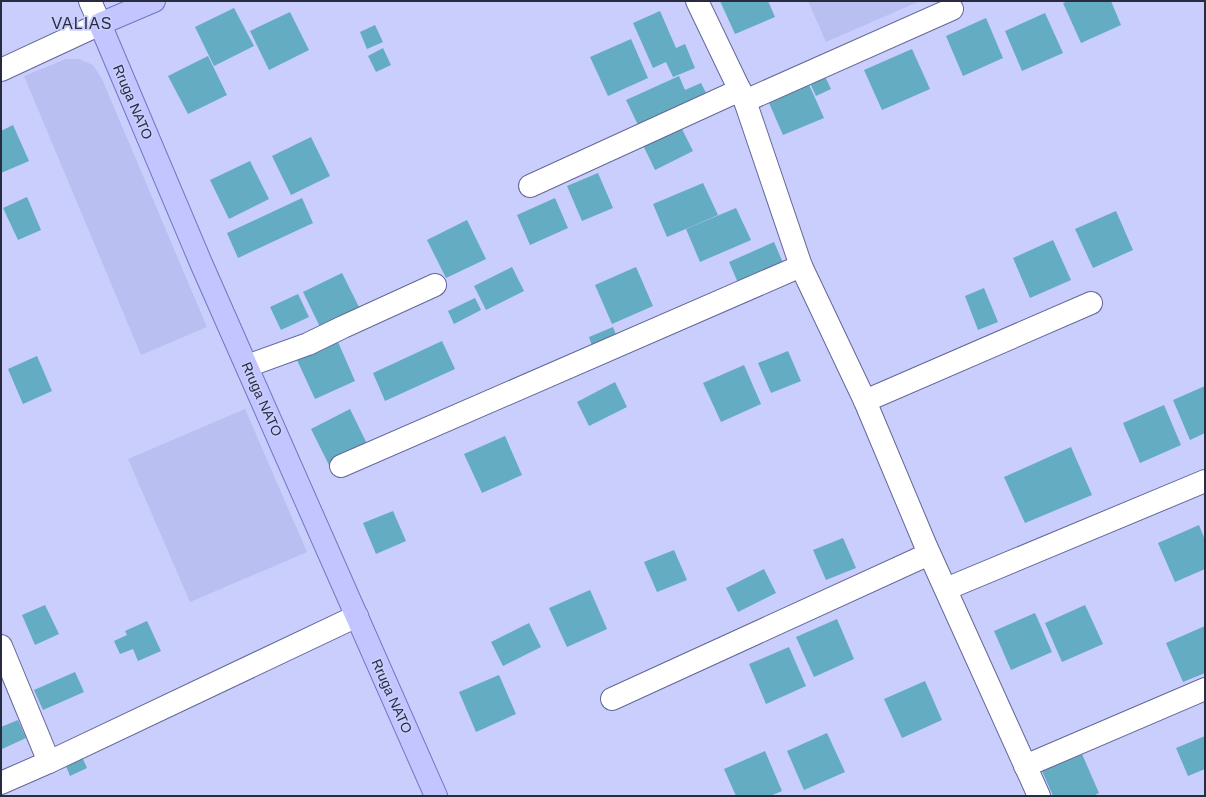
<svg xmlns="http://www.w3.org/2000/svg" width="1206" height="797" font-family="Arial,sans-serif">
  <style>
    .built { fill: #babff1 }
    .building { fill: #63acc2 }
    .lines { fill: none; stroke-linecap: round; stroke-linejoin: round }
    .minor-casing { stroke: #636799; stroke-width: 24 }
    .major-casing { stroke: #7276bc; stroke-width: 24 }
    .minor { stroke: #fff; stroke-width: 22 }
    .major { stroke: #c2c5ff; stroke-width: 22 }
    .labels { text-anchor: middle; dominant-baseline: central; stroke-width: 3.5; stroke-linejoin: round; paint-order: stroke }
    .street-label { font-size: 14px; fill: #292b41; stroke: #c9cefc }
    .quarter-label { font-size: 16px; letter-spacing: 1px; fill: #292b41; stroke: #c9cefc }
  </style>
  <rect width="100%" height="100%" fill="#c9cefc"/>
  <!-- built -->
  <g class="built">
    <polygon points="808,1 920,1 826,42"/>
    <polygon points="66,59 79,59 93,65 102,79 207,327 141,355 24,76"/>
    <polygon points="245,409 307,552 190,602 128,459"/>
  </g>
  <!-- building -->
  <g class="building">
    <polygon points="720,1 768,1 775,17 735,34"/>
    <polygon points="1069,1 1111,1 1121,25 1081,43 1063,3"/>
    <polygon points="234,8 254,46 214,66 195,27"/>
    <polygon points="660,11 676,48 685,44 695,68 673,77 666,62 653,68 633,23"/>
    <polygon points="290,12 309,50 269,70 250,31"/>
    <polygon points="1045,13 1063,53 1022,71 1005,31"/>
    <polygon points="986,18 1003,58 963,76 946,36"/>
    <polygon points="375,25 383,42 367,49 360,32"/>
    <polygon points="631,39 648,78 608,96 590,57"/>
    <polygon points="383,48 391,65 376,72 368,56"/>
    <polygon points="912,49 930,89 882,110 864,70"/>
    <polygon points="208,56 227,95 188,114 168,76"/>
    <polygon points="823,72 831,89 816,96 808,79"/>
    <polygon points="679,76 685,90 701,83 710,101 640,129 626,100"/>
    <polygon points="806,78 824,118 783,135 766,96"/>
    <polygon points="13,125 29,161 1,173 1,131"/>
    <polygon points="681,127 693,151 655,170 643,145"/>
    <polygon points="311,137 330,176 291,195 272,156"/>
    <polygon points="250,161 269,199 229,219 210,180"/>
    <polygon points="598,173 613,208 582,221 567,186"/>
    <polygon points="703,183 718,215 667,237 653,204"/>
    <polygon points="27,197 41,230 18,240 3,208"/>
    <polygon points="302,198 313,223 238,258 227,233"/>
    <polygon points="555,198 568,228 530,245 517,215"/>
    <polygon points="736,208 751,240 700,262 686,229"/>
    <polygon points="1116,211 1133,250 1093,268 1075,229"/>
    <polygon points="467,220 486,259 446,278 427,240"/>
    <polygon points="1053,240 1071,280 1030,298 1013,258"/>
    <polygon points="774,242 784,265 739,285 729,262"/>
    <polygon points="512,267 524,291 486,310 474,286"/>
    <polygon points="636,267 653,306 612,324 595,285"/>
    <polygon points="342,273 361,311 322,331 303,292"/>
    <polygon points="984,288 998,322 978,330 965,296"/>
    <polygon points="298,294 309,317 281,330 270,307"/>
    <polygon points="475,298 481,310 454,324 448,311"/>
    <polygon points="613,327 619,342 594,352 589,337"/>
    <polygon points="442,341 455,369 385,401 373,373"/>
    <polygon points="338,342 355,381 315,399 297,360"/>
    <polygon points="788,351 801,381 771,393 758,363"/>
    <polygon points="37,356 52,391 23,404 8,369"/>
    <polygon points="744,365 761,404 721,422 703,383"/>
    <polygon points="615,382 627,407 589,426 577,402"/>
    <polygon points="1205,386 1205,433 1190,440 1173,400"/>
    <polygon points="1164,405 1181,445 1140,463 1123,423"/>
    <polygon points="350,409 369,448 330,467 311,429"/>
    <polygon points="505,436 522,475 482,493 464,454"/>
    <polygon points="1071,447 1092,495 1025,523 1004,477"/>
    <polygon points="393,511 406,541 376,554 363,523"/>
    <polygon points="1199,525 1205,540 1205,569 1175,582 1158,543"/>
    <polygon points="843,538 856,568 826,580 813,550"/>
    <polygon points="674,550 687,580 657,592 644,562"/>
    <polygon points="764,569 776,593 738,612 726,588"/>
    <polygon points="590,590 607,629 567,647 549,608"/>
    <polygon points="45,605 59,634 35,645 22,615"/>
    <polygon points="1085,605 1103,644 1062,662 1045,623"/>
    <polygon points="1035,613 1052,652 1011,670 994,631"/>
    <polygon points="837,619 854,659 814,677 796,637"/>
    <polygon points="147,621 161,651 138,661 133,649 120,654 114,641 127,635 125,631"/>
    <polygon points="529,623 541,647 503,666 491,642"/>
    <polygon points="1205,626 1205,673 1183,682 1166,643"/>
    <polygon points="789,647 806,686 766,704 749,664"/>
    <polygon points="75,672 84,692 43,710 34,690"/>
    <polygon points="499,675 516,714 476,732 459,692"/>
    <polygon points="925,681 942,720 902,738 884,699"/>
    <polygon points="18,720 26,738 2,749 1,727"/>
    <polygon points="827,733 845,772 804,790 787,751"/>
    <polygon points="1205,736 1205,769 1188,776 1176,748"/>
    <polygon points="765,751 782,791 770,796 736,796 724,769"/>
    <polygon points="1082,754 1099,793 1093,796 1053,796 1042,771"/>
    <polygon points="83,759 87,768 70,776 66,766"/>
  </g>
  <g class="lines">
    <defs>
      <g id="minor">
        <polyline points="697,1 745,101 801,266 865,401 925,544 1039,796"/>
        <polyline points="1,70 100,24 90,1"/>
        <polyline points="745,101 952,9"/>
        <polyline points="530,186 740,90"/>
        <polyline points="247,366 308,344 343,327 435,285"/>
        <polyline points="865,401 1091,303"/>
        <polyline points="341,466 801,266"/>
        <polyline points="946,589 1205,481"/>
        <polyline points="1,646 49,762"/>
        <polyline points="612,699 929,554"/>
        <polyline points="1025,766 1205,689"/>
        <polyline points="1,783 49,762 357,616"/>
      </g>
      <polyline id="major" points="154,1 100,24 201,263 436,796"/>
    </defs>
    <!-- minor casing -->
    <use href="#minor" class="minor-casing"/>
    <!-- major casing -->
    <use href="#major" class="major-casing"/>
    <!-- minor -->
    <use href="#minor" class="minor"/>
    <!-- major -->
    <use href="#major" class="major"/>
  </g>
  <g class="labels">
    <!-- street labels -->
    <g class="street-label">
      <text transform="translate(133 102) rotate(67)">Rruga NATO</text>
      <text transform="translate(262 399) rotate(66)">Rruga NATO</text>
      <text transform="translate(392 696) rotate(66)">Rruga NATO</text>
    </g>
    <!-- quarter labels -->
    <g class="quarter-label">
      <text x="82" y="23">VALIAS</text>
    </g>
  </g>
  <!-- border -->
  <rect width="1206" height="797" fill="none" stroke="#292b41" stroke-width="4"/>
</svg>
